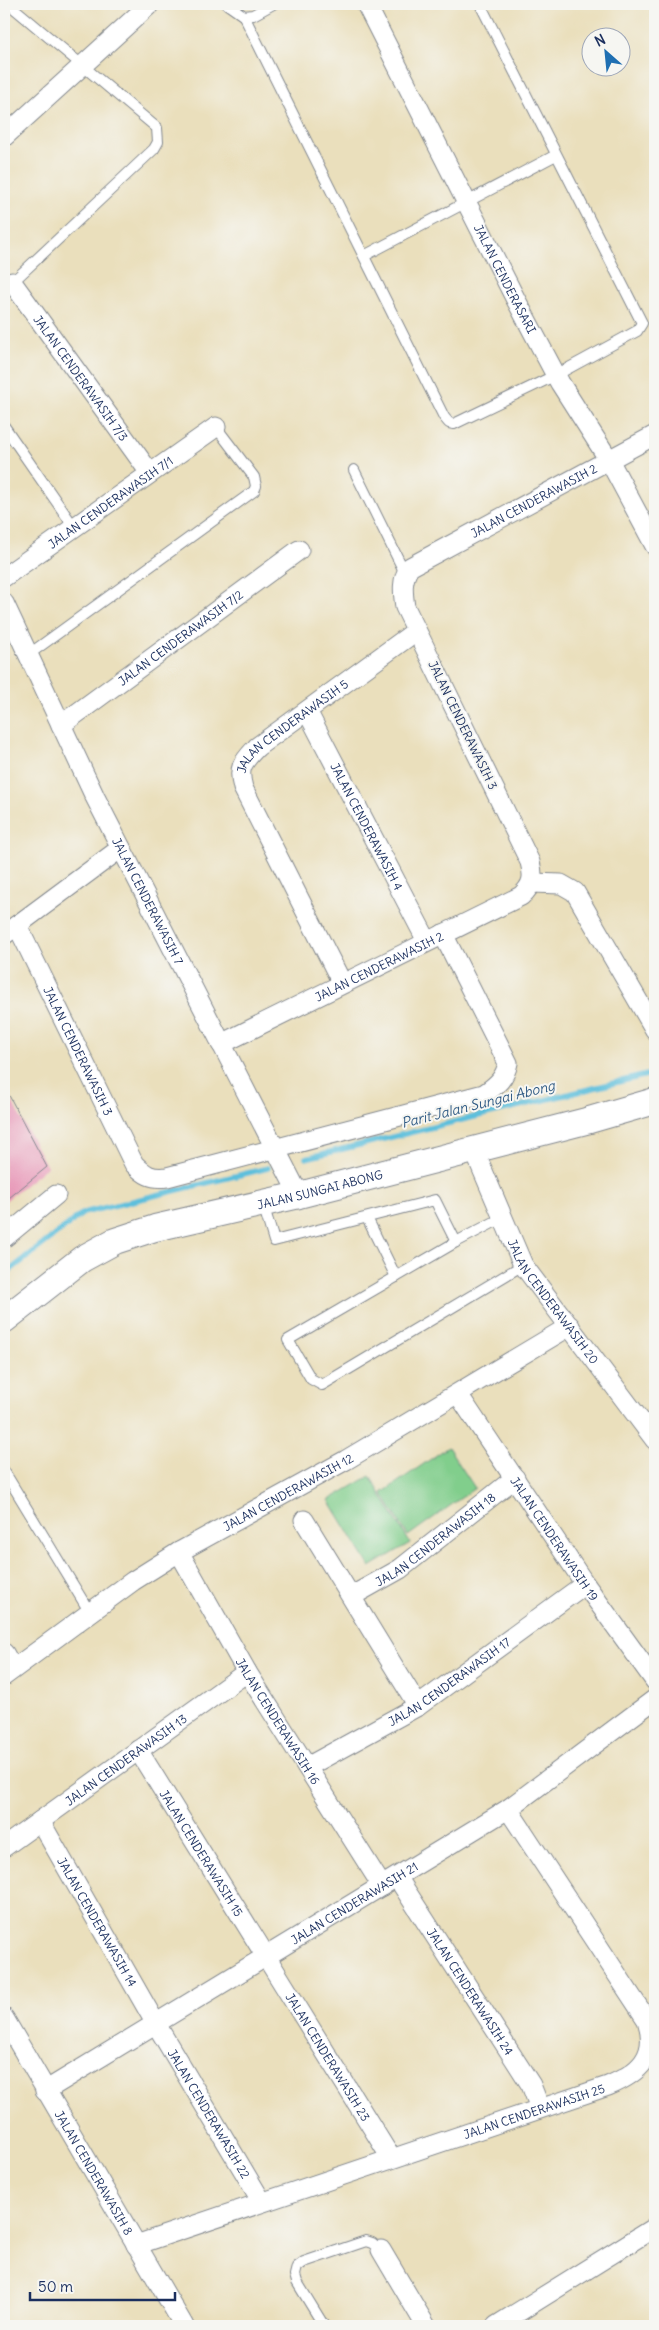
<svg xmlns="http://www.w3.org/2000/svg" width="659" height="2330" font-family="Delius,sans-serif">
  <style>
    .green { fill: #81ce8c; stroke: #4e7e75 }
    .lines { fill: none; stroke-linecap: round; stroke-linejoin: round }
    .stream { stroke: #5dbfdc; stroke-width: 5.5 }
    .building { fill: #e89ab9 }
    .lane-casing { stroke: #82878d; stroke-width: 12 }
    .street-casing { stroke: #82878d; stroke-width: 21 }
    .secondary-casing { stroke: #82878d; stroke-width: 28 }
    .lane { stroke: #fff; stroke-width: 10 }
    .street { stroke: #fff; stroke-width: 19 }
    .secondary { stroke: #fff; stroke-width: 26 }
    .labels { text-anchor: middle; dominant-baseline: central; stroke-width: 4; stroke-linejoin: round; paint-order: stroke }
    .street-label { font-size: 12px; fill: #1b2f5e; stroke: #f6f6f2 }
    .water-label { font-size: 14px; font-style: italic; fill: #2f5a84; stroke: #f6f6f2 }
  </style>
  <rect width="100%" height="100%" fill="#f6f6f2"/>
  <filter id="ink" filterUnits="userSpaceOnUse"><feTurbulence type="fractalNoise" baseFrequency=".02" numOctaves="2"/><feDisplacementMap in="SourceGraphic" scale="10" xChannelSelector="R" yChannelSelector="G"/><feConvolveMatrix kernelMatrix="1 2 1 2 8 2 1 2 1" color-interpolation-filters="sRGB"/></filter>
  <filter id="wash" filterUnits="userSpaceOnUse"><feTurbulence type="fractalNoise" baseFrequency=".0096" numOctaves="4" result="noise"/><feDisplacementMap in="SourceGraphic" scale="20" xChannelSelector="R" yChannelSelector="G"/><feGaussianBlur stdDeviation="1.12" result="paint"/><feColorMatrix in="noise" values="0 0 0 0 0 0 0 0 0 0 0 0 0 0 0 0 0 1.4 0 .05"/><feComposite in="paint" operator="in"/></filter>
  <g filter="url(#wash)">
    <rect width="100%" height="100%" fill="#eadfbc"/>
    <!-- green -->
    <g class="green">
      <polygon points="448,1447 475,1488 408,1536 382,1493"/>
      <polygon points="370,1476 410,1543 370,1567 329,1500"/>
    </g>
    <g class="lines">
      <!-- stream -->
      <g class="stream">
        <polyline points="306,1158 655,1073"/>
        <polyline points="4,1275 83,1213 268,1168"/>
      </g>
    </g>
    <g id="blocks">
      <!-- building -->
      <polygon class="building" points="4,1086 47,1167 4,1202"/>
    </g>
  </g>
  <g filter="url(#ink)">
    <use href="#blocks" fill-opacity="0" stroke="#82878d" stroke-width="1"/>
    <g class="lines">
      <defs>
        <g id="lane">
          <polyline points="227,4 244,16 253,15 273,4"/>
          <polyline points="244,16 444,417 449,423 454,424 556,375 637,331 642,323 480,4"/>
          <polyline points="364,256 556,155"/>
          <polyline points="4,290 154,149 158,142 157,128 9,4"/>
          <polyline points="4,426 74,527"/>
          <polyline points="354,470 405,573"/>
          <polyline points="28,655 254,491 256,486 254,477 216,427"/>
          <polyline points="263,1204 274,1241 435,1200 456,1242"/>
          <polyline points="367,1218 396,1277"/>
          <polyline points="502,1218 456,1242 288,1340 311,1379 322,1385 523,1265"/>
          <polyline points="4,1471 89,1611"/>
          <polyline points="324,2326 297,2282 295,2275 297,2267 304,2262 366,2241 372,2243 381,2250"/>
        </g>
        <g id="street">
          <path id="s1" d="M366,4l149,294 45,85 49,77 46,86"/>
          <polyline points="4,137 150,4"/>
          <path id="s2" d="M12,282l138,191"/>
          <path id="s3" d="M4,577l212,-150"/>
          <path id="s4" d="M4,603l91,194 204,398"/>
          <path id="s5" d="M307,711l120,230"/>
          <path id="s6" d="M61,725l238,-175"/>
          <polyline points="532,883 561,884 575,892 655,1030"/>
          <path id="s7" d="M17,925l117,239c11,11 17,15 33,13l317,-83c13,-9 21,-16 24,-31l-65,-129"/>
          <polyline points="4,935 121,848"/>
          <path id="s8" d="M342,983l-99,-195c-6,-21 0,-26 14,-41l159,-116"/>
          <path id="s9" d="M221,1044l300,-148c12,-11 13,-19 9,-34l-125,-255c-2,-14 -4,-28 5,-40l245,-132"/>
          <path id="s10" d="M474,1150l49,115 132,175"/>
          <polyline points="4,1238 56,1195"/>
          <path id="s11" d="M458,1394l127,190 70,97"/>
          <polyline points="304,1520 418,1706"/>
          <path id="s12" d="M179,1552l68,120 135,214"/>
          <path id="s13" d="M352,1596l48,-27 115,-91"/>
          <polyline points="4,1653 13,1669"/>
          <path id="s14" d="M4,1676l129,-95 46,-29 167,-92 224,-134"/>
          <path id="s15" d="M138,1750l253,408"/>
          <path id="s16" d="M307,1767l111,-61 167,-122"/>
          <path id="s17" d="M40,1821l116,203 106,178"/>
          <path id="s18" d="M4,1847l243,-175"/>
          <path id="s19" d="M397,1877l134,208 9,23"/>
          <path id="s20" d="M4,2018l180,308"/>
          <path id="s21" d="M45,2091l463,-282 147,-110"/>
          <path id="s22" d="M136,2245l472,-159c31,-13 51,-30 39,-66l-139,-211"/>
          <polyline points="381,2250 426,2326"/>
          <polyline points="496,2326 655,2227"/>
        </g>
        <g id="secondary">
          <path id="s23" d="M4,1320l78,-61 33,-18 40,-13 144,-33 287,-74 69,-20"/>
        </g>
      </defs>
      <!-- lane casing -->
      <use href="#lane" class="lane-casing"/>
      <!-- street casing -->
      <use href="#street" class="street-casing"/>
      <!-- secondary casing -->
      <use href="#secondary" class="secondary-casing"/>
      <!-- lane -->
      <use href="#lane" class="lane"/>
      <!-- street -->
      <use href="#street" class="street"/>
      <!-- secondary -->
      <use href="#secondary" class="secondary"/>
    </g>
  </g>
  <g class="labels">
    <!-- street labels -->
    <g class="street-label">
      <text stroke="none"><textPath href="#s1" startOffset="308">JALAN CENDERASARI</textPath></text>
      <text stroke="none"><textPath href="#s2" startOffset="118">JALAN CENDERAWASIH 7/3</textPath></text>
      <text stroke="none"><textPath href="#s9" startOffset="838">JALAN CENDERAWASIH 2</textPath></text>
      <text stroke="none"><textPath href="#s3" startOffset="130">JALAN CENDERAWASIH 7/1</textPath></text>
      <text stroke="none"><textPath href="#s6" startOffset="148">JALAN CENDERAWASIH 7/2</textPath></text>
      <text transform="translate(463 725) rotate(64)">JALAN CENDERAWASIH 3</text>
      <text stroke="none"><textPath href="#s8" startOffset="305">JALAN CENDERAWASIH 5</textPath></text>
      <text stroke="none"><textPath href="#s5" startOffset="130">JALAN CENDERAWASIH 4</textPath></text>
      <text stroke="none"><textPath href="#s4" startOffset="331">JALAN CENDERAWASIH 7</textPath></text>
      <text stroke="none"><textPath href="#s9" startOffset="176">JALAN CENDERAWASIH 2</textPath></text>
      <text stroke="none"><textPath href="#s7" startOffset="140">JALAN CENDERAWASIH 3</textPath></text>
      <text stroke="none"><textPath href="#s23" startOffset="348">JALAN SUNGAI ABONG</textPath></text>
      <text stroke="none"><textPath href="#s10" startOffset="172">JALAN CENDERAWASIH 20</textPath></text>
      <text stroke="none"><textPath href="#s14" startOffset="339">JALAN CENDERAWASIH 12</textPath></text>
      <text stroke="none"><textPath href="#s11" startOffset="174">JALAN CENDERAWASIH 19</textPath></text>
      <text stroke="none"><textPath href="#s13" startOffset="101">JALAN CENDERAWASIH 18</textPath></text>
      <text stroke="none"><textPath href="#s16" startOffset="166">JALAN CENDERAWASIH 17</textPath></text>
      <text stroke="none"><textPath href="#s12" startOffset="196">JALAN CENDERAWASIH 16</textPath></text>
      <text stroke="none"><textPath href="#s18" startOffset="150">JALAN CENDERAWASIH 13</textPath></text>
      <text stroke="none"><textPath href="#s15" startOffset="121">JALAN CENDERAWASIH 15</textPath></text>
      <text stroke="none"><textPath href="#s21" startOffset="362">JALAN CENDERAWASIH 21</textPath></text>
      <text stroke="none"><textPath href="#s17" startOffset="116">JALAN CENDERAWASIH 14</textPath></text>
      <text stroke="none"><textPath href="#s19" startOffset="136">JALAN CENDERAWASIH 24</textPath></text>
      <text stroke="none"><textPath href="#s15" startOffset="361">JALAN CENDERAWASIH 23</textPath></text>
      <text stroke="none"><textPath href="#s22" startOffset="420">JALAN CENDERAWASIH 25</textPath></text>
      <text stroke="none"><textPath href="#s17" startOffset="338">JALAN CENDERAWASIH 22</textPath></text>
      <text stroke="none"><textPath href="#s20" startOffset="179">JALAN CENDERAWASIH 8</textPath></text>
    </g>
    <!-- water labels -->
    <g class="water-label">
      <text transform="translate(478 1104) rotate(-14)">Parit Jalan Sungai Abong</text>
    </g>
  </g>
  <!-- margin -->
  <rect width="659" height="2330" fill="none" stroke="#f6f6f2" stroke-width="20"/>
  <!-- north arrow -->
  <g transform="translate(606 52) rotate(333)"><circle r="24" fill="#f6f6f2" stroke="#9ea6b7"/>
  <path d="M0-4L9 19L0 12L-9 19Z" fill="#1f6fb2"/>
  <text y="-8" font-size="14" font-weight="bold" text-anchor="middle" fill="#1b2f5e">N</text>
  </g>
  <!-- scale -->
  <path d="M30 2292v8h145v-8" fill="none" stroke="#1b2f5e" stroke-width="2.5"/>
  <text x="38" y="2292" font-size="15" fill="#1b2f5e" stroke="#f6f6f2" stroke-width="4" paint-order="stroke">50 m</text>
</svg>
